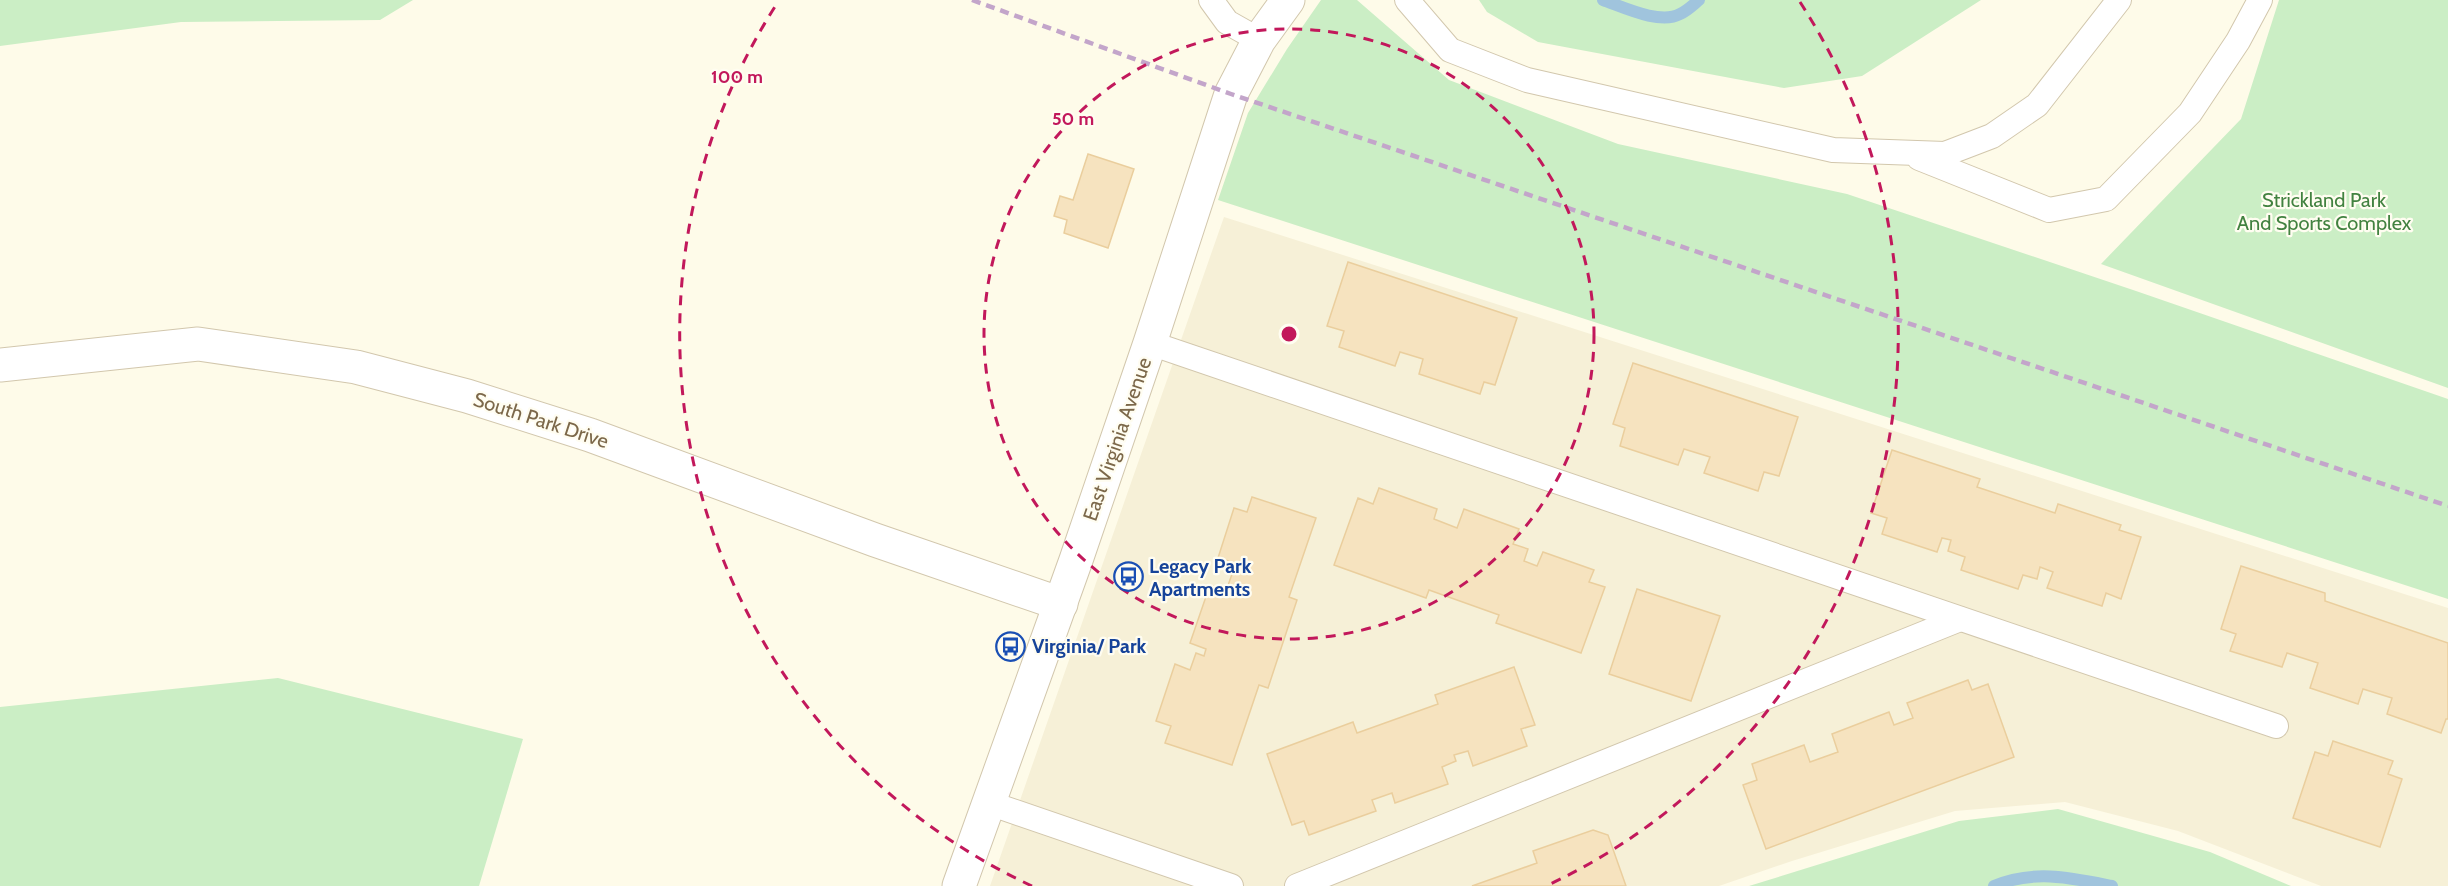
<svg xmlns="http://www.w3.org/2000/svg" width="2448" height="886" font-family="Cabin,sans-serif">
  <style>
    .residential { fill: #f6f0d7 }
    .green { fill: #cbeec5 }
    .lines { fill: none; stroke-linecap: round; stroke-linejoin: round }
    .stream { stroke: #a0c4dd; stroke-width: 12 }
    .building { fill: #f6e3bf; stroke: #eace9d; stroke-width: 1.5 }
    .service-casing { stroke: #d2c7ad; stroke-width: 26 }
    .minor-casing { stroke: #d2c7ad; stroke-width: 35 }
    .tertiary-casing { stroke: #d2c7ad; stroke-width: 35 }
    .service { stroke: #fff; stroke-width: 24 }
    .minor { stroke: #fff; stroke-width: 33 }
    .tertiary { stroke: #fff; stroke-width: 33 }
    .rail { stroke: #c3a5ca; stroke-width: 4.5; stroke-dasharray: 9 6; stroke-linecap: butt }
    .ring { fill: none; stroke: #c2185b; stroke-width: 3; stroke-dasharray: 10 8 }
    .labels { text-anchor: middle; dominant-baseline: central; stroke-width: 4.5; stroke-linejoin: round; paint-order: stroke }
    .park-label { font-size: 20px; fill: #428240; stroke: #fffdf1 }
    .street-label { font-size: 20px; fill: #7c684a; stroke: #fffdf1 }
    .transit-label { font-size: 20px; font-weight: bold; fill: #164399; stroke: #fffdf1; text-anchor: start }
    .centre { fill: #c2185b; stroke: #fffdf1; stroke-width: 3 }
    .ring-label { font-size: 18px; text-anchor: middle; font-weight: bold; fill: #c2185b; stroke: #fffdf1; stroke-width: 4.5; stroke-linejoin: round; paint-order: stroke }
  </style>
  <rect width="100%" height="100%" fill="#fefbe9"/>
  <!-- residential -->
  <polygon class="residential" points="1224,217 2448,608 2448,886 2321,886 2178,831 2065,802 1955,811 1792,861 1719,886 990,886"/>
  <!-- green -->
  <g class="green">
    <polygon points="0,0 413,0 380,20 181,22 0,46"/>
    <polygon points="1321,0 1357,0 1449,80 1618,144 1847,194 2136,291 2448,399 2448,599 1218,200 1248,113 1287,49"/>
    <polygon points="1479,0 1981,0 1862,76 1784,88 1538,42 1487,12"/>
    <polygon points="2279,0 2448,0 2448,388 2101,264 2241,119"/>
    <polygon points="278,678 523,739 479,886 0,886 0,707"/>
    <polygon points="2058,809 2210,852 2291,886 1749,886 1959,821"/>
  </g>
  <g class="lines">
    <!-- stream -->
    <g class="stream">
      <path d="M1603,0c20,7 57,25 77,14 7,-3 13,-9 19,-14"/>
      <path d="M1994,886c40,-17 78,-8 118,0"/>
    </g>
  </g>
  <!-- building -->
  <g class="building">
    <polygon points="1088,154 1134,169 1108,248 1064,233 1067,220 1054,216 1060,196 1073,200"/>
    <polygon points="1348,262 1517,318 1495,385 1484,382 1480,394 1419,374 1423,359 1400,352 1395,366 1339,347 1344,331 1327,326"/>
    <polygon points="1633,363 1798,417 1779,476 1764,472 1758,491 1704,473 1710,457 1684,449 1678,465 1620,446 1625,428 1613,424"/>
    <polygon points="1892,450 1980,479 1977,487 2055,513 2058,504 2121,525 2119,530 2141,537 2121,599 2106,593 2102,606 2047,588 2053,572 2040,567 2037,579 2023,575 2018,589 1961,570 1965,557 1948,551 1951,540 1942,538 1937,552 1882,534 1887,518 1871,513"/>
    <polygon points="1379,488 1437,509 1434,519 1457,528 1464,509 1519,529 1513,544 1528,549 1524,561 1537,566 1543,552 1594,570 1589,582 1605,587 1581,653 1496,623 1499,615 1429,590 1426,598 1334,565 1358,498 1373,504"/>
    <polygon points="1252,497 1316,518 1289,597 1297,600 1268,688 1259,685 1232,765 1165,743 1171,726 1156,721 1175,664 1190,670 1196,653 1204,656 1206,649 1190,643 1210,585 1226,591 1236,563 1218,558 1234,508 1247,512"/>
    <polygon points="2241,566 2325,593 2325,601 2448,643 2448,719 2446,719 2441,733 2387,714 2392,698 2363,689 2358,704 2310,688 2318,663 2287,653 2282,667 2230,651 2236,634 2221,629"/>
    <polygon points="1637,589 1720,616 1691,701 1609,674"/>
    <polygon points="1514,667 1535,725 1521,729 1527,746 1473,766 1468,751 1454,755 1456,761 1442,767 1448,784 1395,803 1392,793 1372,800 1376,811 1309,835 1304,821 1292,825 1267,754 1353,722 1357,733 1438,704 1435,695"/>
    <polygon points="1968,680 1972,690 1988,684 2014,757 1766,849 1743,785 1757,780 1752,764 1804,745 1810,762 1838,752 1832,734 1889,712 1894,725 1913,718 1907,703"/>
    <polygon points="2333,741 2393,761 2388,774 2402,779 2380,847 2293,818 2315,752 2328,756"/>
    <polygon points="1593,830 1608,835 1626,886 1472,886 1537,863 1533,851"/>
  </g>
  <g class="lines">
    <defs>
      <g id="service">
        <polyline points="1211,0 1227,22 1259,40"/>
        <polyline points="1407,0 1450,50 1527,80 1833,150 1945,154 1992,136 2037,105 2119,0"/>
        <polyline points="1919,158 2049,210 2106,199 2190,113 2238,41 2260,0"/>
        <polyline points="1150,343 2276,726"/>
        <polyline points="989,803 1231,886"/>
        <polyline points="1297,886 1960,619"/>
      </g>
      <polyline id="minor" points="0,365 198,344 356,367 467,396 590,435 875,540 1061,604"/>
      <polyline id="tertiary" points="959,886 1076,560 1150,343 1231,94 1259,40 1288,0"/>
    </defs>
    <!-- service casing -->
    <use href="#service" class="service-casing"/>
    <!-- minor casing -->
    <use href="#minor" class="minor-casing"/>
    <!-- tertiary casing -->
    <use href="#tertiary" class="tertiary-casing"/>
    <!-- service -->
    <use href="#service" class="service"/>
    <!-- minor -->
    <use href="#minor" class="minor"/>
    <!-- tertiary -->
    <use href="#tertiary" class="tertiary"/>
    <!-- rail -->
    <polyline class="rail" points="972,0 1231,94 2448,506"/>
  </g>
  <!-- distance rings -->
  <g class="ring">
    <circle cx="1289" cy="334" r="305"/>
    <path d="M1032 886A609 609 0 0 1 778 2M1800 2A609 609 0 0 1 1546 886"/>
  </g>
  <!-- icons -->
  <defs>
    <symbol id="bus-ring" viewBox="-11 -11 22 22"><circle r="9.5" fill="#fffdf1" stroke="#1a4fb4" stroke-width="1.5"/><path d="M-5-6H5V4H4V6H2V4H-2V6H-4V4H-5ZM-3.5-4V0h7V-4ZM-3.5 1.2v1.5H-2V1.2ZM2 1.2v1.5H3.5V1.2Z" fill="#1a4fb4"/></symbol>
  </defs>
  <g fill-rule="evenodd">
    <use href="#bus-ring" x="1112" y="560" width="33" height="33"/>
    <use href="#bus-ring" x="994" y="630" width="33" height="33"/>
  </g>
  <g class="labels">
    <!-- park labels -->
    <g class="park-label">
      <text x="2324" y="200">Strickland Park<tspan x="2324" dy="23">And Sports Complex</tspan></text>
    </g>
    <!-- street labels -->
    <g class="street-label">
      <text transform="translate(541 420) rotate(18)">South Park Drive</text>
      <text transform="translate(1117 439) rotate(-71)">East Virginia Avenue</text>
    </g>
    <!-- transit labels -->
    <g class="transit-label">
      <text x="1149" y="566">Legacy Park<tspan x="1149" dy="23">Apartments</tspan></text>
      <text x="1032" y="646">Virginia/ Park</text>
    </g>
  </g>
  <circle cx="1289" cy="334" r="9" class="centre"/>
  <g class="ring-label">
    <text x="737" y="83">100 m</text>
    <text x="1073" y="125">50 m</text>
  </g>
</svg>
